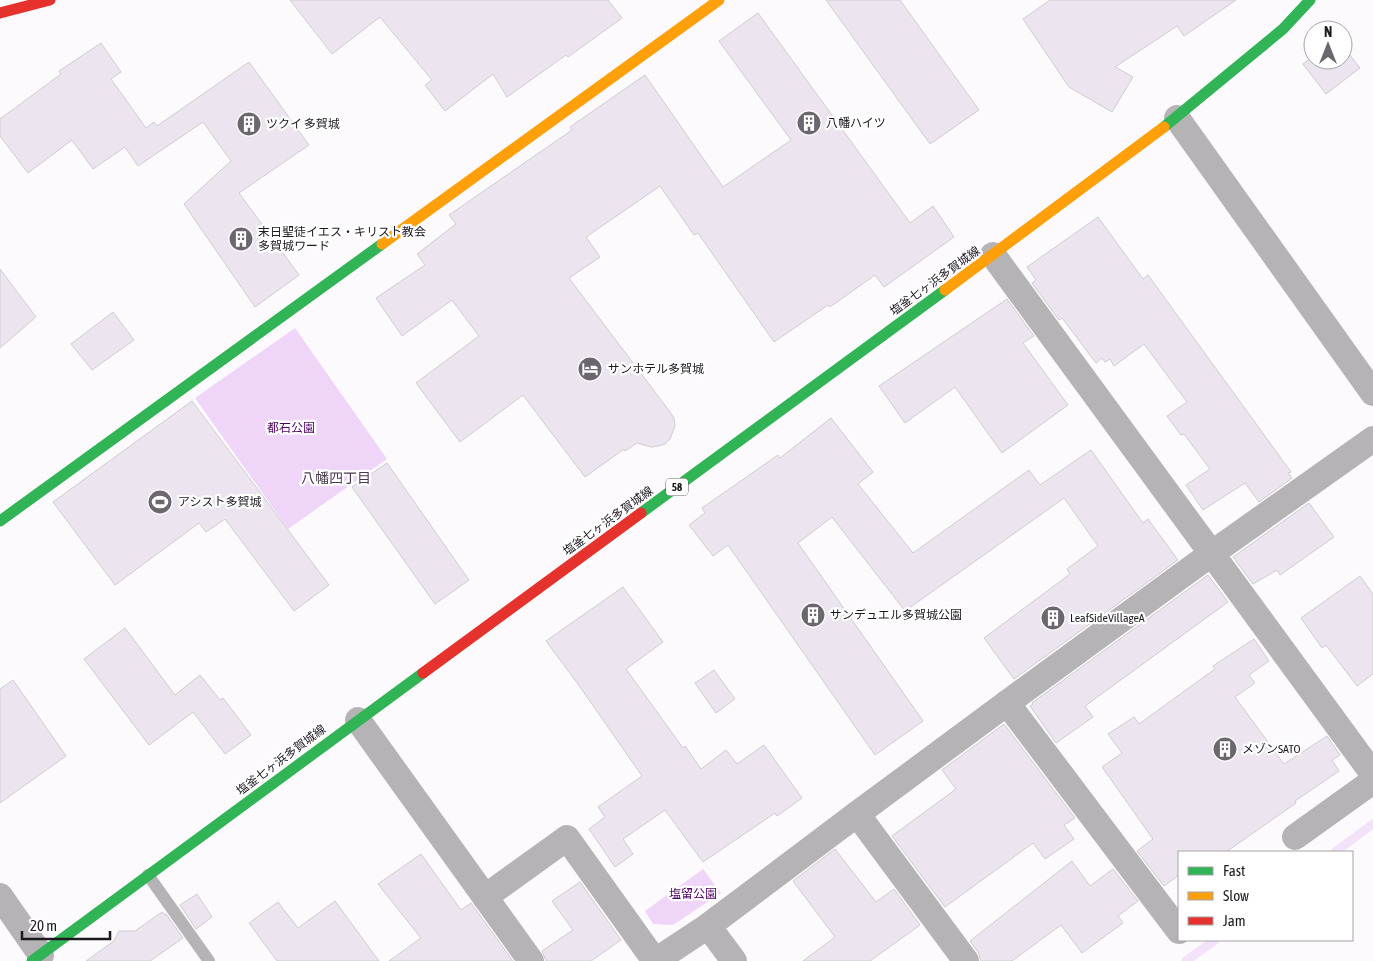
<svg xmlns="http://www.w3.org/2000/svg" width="1373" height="961" font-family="'Asap Condensed','Noto Sans JP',sans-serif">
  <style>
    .green { fill: #efd6f9 }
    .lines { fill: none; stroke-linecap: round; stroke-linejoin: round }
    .stream { stroke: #f3e2f9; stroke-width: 9 }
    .building { fill: #ece4ef; stroke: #d0ccd2 }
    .lane { stroke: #b6b3b7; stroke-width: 12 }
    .street { stroke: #b6b3b7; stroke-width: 26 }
    .fast { stroke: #30b455; stroke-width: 11 }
    .slow { stroke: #ff9f0a; stroke-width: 11 }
    .jam { stroke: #e5322d; stroke-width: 11 }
    .labels { text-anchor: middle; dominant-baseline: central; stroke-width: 4.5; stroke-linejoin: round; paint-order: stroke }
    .shield { fill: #fff; stroke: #625d64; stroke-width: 1 }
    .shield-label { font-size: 11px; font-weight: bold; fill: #1e1821 }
    .poi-label { font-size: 12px; fill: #1e1821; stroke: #fff; text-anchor: start }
    .street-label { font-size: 12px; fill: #1e1821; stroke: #fff }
    .park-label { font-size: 12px; fill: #4f0563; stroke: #fff }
    .neighbourhood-label { font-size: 14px; fill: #493a4e; stroke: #fff }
  </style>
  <rect width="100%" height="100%" fill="#fcfafd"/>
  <!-- green -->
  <g class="green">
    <polygon points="295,328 387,459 288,529 195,398"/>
    <polygon points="703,869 721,893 673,925 653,924 645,911"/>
  </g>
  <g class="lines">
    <!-- stream -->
    <g class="stream">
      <polyline points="1335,852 1373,824"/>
      <polyline points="1186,961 1215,940"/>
    </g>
  </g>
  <!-- building -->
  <g class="building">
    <polygon points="290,0 608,0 622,18 568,57 566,55 507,97 493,74 445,111 425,85 432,80 380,17 332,54"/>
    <polygon points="826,0 900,0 979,110 930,144"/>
    <polygon points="1050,0 1236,0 1184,36 1177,26 1115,67 1133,77 1112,112 1069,87 1023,19"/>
    <polygon points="758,13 910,223 933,206 954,237 884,287 875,275 830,307 828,305 774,342 698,233 694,235 660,186 586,237 600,257 569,278 670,412 674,418 675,426 670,439 665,444 658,446 651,447 637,443 625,451 624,449 585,477 523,395 460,442 416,383 479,336 452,300 402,336 376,298 425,265 417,254 456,224 449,215 572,130 570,127 645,75 723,187 791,140 719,41"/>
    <polygon points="101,43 121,72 111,79 146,128 154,122 157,126 249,62 309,145 239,193 299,275 255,307 184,204 231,161 203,122 138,166 125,147 93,169 72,140 28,173 0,136 0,119 61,74 59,71"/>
    <polygon points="1343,46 1360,68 1326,94 1303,64 1313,56 1313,60 1343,60"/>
    <polygon points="1098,217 1143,279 1148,275 1291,472 1288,473 1292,478 1259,502 1245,483 1203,510 1186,485 1210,469 1184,434 1181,435 1167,416 1187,402 1144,344 1114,366 1110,359 1105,362 1102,358 1096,363 1062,318 1059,320 1032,283 1036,280 1027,267"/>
    <polygon points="0,269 36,317 0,348"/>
    <polygon points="1007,299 1034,336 1023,343 1068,405 1002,453 955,387 905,423 879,386"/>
    <polygon points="113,312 134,340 92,370 71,344"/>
    <polygon points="192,401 329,585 294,611 225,519 206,532 199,523 115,585 53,502"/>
    <polygon points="831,418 873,472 858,484 913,553 1029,470 1040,485 1091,450 1143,523 1148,519 1178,560 1014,679 984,638 1070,574 1067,569 1098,546 1064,498 905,611 832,517 798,543 923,721 875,755 728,545 713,556 689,525 705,513 702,508 778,455 780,458"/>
    <polygon points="387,463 469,580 435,604 352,487"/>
    <polygon points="1309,503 1334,537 1280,575 1277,570 1253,584 1233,557"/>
    <polygon points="1208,575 1228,602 1085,706 1093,717 1056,743 1030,706 1033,704 1032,703"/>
    <polygon points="1360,576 1373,594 1373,674 1357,686 1326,645 1322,648 1301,618"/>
    <polygon points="623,587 663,642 626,669 683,748 685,746 701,769 726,750 737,764 764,745 802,798 777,816 775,813 703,862 665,810 623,839 633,854 615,867 589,829 605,817 598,807 642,776 578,684 546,641"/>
    <polygon points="125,628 175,695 200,675 220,700 223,698 251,735 225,754 193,712 149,745 84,659"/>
    <polygon points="1254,639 1269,661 1249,675 1255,683 1235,697 1284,764 1327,736 1340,755 1332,760 1339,771 1295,801 1296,803 1226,852 1179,852 1179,875 1164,886 1137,851 1153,839 1102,767 1122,753 1108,734 1134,717 1139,724 1215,669 1213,666"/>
    <polygon points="714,670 735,699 716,713 695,683"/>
    <polygon points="13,680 66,756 0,803 0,689"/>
    <polygon points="1004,724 1075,818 1064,825 1074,839 1045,859 1033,843 945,907 892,836 956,789 942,770"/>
    <polygon points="835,849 876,902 894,889 920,925 870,961 803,961 835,937 793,881"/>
    <polygon points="421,854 461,910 471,903 513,961 389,961 421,938 378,884"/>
    <polygon points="1072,861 1090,886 1113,869 1138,901 1118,916 1123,923 1082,953 1061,925 1012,961 981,961 978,952 970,941"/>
    <polygon points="580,882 621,940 591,961 546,961 542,951 573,930 552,901"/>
    <polygon points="197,894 212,917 196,929 180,905"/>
    <polygon points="335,901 379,961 277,961 249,923 278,902 298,928"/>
    <polygon points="162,912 165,915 166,914 183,938 150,961 86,961 114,941 119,931 135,931"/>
  </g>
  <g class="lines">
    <!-- lane -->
    <polyline class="lane" points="148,875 209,961"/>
    <!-- street -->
    <g class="street">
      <polyline points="1177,118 1373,393"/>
      <polyline points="993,255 1373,774"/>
      <polyline points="1007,703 1179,931"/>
      <polyline points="358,720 531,961"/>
      <polyline points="857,814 966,961"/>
      <polyline points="1295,837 1373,781"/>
      <polyline points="0,896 41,955"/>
      <polyline points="485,897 567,838 655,961"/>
      <polyline points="708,926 734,961"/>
      <polyline points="655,961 708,926 857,814 1007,703 1211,554 1373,439"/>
    </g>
    <!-- fast -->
    <g class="fast">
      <polyline points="1164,127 1283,29 1310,0"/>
      <polyline points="641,513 945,290"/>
      <polyline points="0,521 382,244"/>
      <polyline points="32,961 423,673"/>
    </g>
    <!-- slow -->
    <g class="slow">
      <polyline points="382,244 719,0"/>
      <polyline points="945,290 1164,127"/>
    </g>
    <!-- jam -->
    <g class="jam">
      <polyline points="0,13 50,0"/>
      <polyline points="423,673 641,513"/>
    </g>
  </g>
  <!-- icons -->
  <defs>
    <symbol id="building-disc" viewBox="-11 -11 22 22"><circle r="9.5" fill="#6c676e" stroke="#fff"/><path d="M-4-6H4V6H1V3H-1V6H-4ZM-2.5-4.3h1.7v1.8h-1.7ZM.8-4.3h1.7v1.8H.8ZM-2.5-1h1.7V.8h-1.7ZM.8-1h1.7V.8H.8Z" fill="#fff"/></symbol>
    <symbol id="hotel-disc" viewBox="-11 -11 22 22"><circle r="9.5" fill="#6c676e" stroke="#fff"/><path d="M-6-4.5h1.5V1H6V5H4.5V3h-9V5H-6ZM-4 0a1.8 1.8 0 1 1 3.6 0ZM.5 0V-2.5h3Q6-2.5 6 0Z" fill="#fff"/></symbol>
    <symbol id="stadium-disc" viewBox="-11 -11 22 22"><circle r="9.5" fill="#6c676e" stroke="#fff"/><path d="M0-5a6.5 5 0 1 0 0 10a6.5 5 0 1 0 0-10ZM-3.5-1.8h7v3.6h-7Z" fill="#fff"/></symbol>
  </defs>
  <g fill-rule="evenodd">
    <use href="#building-disc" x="795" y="109" width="28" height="28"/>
    <use href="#building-disc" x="235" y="110" width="28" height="28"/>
    <use href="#building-disc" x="227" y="225" width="28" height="28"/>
    <use href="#hotel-disc" x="576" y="355" width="28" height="28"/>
    <use href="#stadium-disc" x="146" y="488" width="28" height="28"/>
    <use href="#building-disc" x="799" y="601" width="28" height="28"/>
    <use href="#building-disc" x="1039" y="604" width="28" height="28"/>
    <use href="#building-disc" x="1211" y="735" width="28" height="28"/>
  </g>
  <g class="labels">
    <!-- shield labels -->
    <rect class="shield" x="666" y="478.5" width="22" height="17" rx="4"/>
    <g class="shield-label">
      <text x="677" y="487">58</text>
    </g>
    <!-- poi labels -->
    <g class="poi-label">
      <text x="826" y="123">八幡ハイツ</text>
      <text x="266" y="124">ツクイ 多賀城</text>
      <text x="258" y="232">末日聖徒イエス・キリスト教会<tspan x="258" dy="14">多賀城ワード</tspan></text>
      <text x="608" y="369">サンホテル多賀城</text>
      <text x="178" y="502">アシスト多賀城</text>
      <text x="830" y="615">サンデュエル多賀城公園</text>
      <text x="1070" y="618">LeafSideVillageA</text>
      <text x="1242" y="749">メゾンSATO</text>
    </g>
    <!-- street labels -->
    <g class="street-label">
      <text transform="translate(935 281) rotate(-36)">塩釜七ヶ浜多賀城線</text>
      <text transform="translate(608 521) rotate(-36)">塩釜七ヶ浜多賀城線</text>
      <text transform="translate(281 760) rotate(-37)">塩釜七ヶ浜多賀城線</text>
    </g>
    <!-- park labels -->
    <g class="park-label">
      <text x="291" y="428">都石公園</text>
      <text x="693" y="894">塩留公園</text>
    </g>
    <!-- neighbourhood labels -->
    <g class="neighbourhood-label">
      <text x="336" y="478">八幡四丁目</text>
    </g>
  </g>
  <!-- legend -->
  <rect x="1178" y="851" width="175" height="90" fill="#ffffff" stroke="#a5a3a6"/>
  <rect x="1188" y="867" width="25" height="8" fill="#30b455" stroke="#a5a3a6"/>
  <text x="1223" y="876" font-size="15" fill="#1e1821">Fast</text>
  <rect x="1188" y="892" width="25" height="8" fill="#ff9f0a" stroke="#a5a3a6"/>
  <text x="1223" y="901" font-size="15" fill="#1e1821">Slow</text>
  <rect x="1188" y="917" width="25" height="8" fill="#e5322d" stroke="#a5a3a6"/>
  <text x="1223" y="926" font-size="15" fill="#1e1821">Jam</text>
  <!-- north arrow -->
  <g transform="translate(1328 45)"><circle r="24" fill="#ffffff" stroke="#a5a3a6"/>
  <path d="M0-4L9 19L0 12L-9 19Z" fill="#6c676e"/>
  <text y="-8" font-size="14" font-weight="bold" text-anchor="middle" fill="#1e1821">N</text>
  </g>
  <!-- scale -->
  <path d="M22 931v8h88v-8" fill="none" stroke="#1e1821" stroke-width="2.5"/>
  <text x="30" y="931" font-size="15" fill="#1e1821" stroke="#ffffff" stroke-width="4" paint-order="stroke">20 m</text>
</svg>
